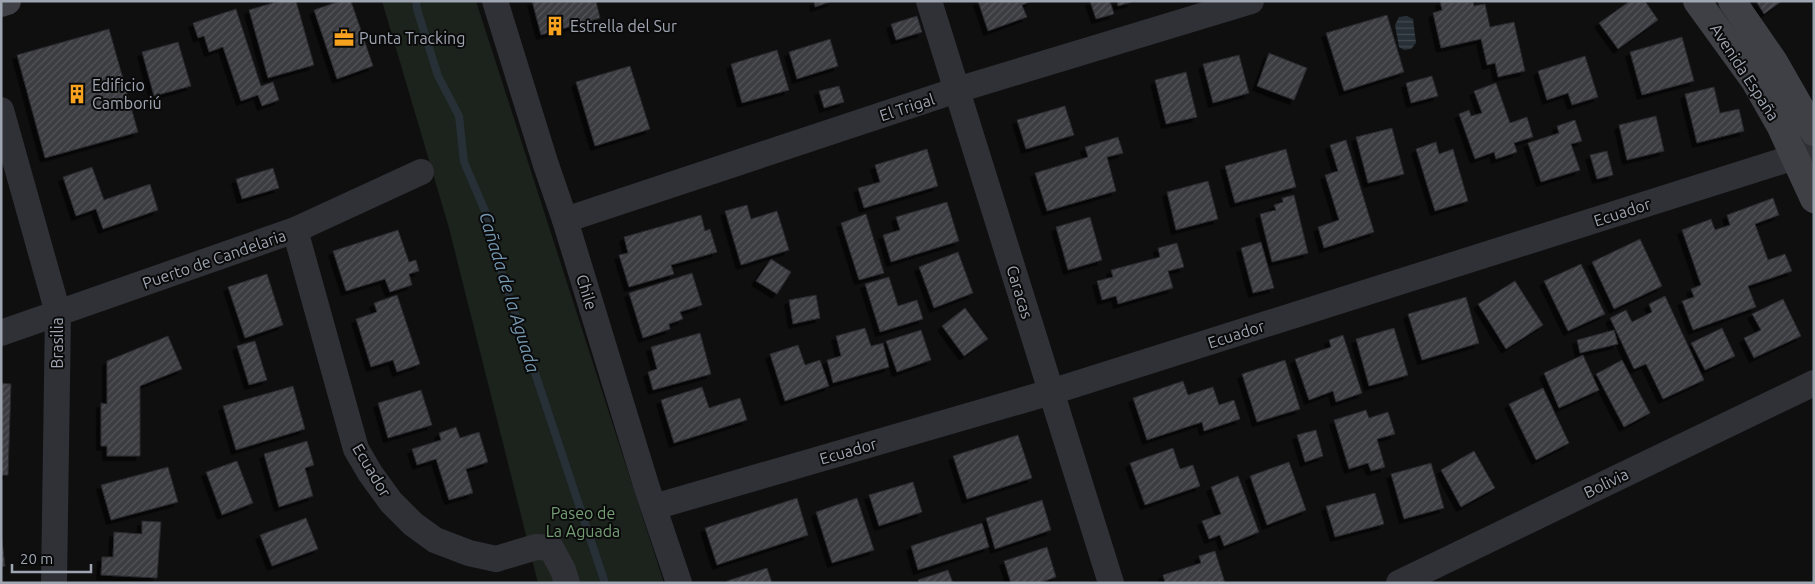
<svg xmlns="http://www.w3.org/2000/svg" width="1815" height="584" font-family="Ubuntu,sans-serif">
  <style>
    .green { fill: #1b231c }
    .water { fill: url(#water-rules) }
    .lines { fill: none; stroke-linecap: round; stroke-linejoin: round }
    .stream { stroke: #273036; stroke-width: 8 }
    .building { fill: url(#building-hatch); stroke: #29292d; filter: url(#shadow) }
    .minor { stroke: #303136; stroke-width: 26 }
    .secondary { stroke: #3e4046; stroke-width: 28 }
    .labels { text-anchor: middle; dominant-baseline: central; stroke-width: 4; stroke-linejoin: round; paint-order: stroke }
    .poi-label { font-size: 16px; fill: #9fa6b2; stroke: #0a0a0b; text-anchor: start }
    .street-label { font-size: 16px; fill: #9fa6b2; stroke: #0a0a0b }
    .park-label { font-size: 16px; fill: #759e75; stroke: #0a0a0b }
    .water-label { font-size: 18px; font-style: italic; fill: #7497b0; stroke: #0a0a0b }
  </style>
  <defs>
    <pattern id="water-rules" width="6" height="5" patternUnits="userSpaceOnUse" patternTransform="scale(1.25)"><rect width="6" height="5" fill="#273036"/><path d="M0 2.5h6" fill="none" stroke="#434b51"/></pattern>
    <pattern id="building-hatch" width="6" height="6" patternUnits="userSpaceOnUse" patternTransform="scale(1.25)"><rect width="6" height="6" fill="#3b3c41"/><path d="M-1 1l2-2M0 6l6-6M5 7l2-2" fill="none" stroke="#54555a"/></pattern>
    <filter id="shadow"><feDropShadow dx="-4.5" dy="4.5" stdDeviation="0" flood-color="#0009"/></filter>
  </defs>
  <rect width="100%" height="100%" fill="#0f0f10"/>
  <!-- green -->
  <polygon class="green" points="382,1 476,1 664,583 538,583 449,228"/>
  <!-- water -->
  <polygon class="water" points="1407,16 1413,19 1416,43 1411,49 1404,50 1399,47 1395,25 1399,17"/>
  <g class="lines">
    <!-- stream -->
    <polyline class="stream" points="416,1 417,9 438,76 459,116 464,162 485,211 496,256 605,583"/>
  </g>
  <!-- building -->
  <g class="building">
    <polygon points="279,1 296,1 314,65 268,78 249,10"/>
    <polygon points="340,1 351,1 373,66 337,79 314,10"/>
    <polygon points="532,1 596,1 600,18 541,35"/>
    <polygon points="814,1 833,1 815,7"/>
    <polygon points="978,1 1032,1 1022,5 1027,17 988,31"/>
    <polygon points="1090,1 1110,1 1114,14 1096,19"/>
    <polygon points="1117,1 1131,1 1132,2 1118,6"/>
    <polygon points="1440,1 1473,1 1474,6 1485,4 1490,27 1514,22 1525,71 1498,77 1495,63 1487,65 1481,39 1441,48 1433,13 1442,10"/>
    <polygon points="1630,1 1645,1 1658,20 1618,49 1599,23"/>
    <polygon points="1756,1 1782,1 1764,14"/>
    <polygon points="236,9 261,86 273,82 279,100 262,106 258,95 241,101 223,47 209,52 204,36 198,38 193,23"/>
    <polygon points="1387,15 1404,72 1344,91 1326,33"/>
    <polygon points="917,16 922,32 896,40 891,24"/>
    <polygon points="109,29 138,132 45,158 17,55"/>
    <polygon points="1682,37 1694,81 1642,95 1630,52"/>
    <polygon points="830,39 838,66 797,79 789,52"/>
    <polygon points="178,42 191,86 154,96 142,52"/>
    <polygon points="777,50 789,90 742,103 731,64"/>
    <polygon points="1269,53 1307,68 1294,100 1257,86"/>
    <polygon points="1239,55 1249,93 1213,103 1203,64"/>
    <polygon points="1585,56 1598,97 1572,105 1568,93 1547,100 1538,71"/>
    <polygon points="630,66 650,129 595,146 576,82"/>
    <polygon points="1186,72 1197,117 1166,124 1155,80"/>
    <polygon points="1432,76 1438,96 1411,103 1406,83"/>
    <polygon points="1496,83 1510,123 1527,117 1533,137 1514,143 1517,152 1496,159 1494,152 1475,159 1459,114 1469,110 1471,116 1482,113 1474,91"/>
    <polygon points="839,86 844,102 824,108 819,91"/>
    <polygon points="1714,87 1720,113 1739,109 1744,131 1697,143 1685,94"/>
    <polygon points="1065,106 1074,135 1026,149 1017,120"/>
    <polygon points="1656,116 1664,151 1627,160 1619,125"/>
    <polygon points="1575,120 1582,141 1571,144 1580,170 1541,182 1528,143 1559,133 1557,126"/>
    <polygon points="1392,128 1404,174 1368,183 1356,137"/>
    <polygon points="1118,137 1123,153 1107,157 1116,191 1047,211 1035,173 1088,157 1085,147"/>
    <polygon points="1346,140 1374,232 1324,248 1318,227 1339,220 1325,175 1338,171 1330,145"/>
    <polygon points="1436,142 1439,154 1453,149 1468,201 1435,211 1416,149"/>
    <polygon points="927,149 938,186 864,208 858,188 880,182 875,165"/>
    <polygon points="1286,149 1296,187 1235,203 1225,166"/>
    <polygon points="1607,151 1613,175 1597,179 1590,155"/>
    <polygon points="92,167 104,200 150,184 158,210 103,229 96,209 76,216 63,177"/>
    <polygon points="273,168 279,188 242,199 236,179"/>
    <polygon points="1208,181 1218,219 1176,230 1167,192"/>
    <polygon points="1294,195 1308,253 1272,262 1260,214 1276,210 1274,205 1283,202 1282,198"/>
    <polygon points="1773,198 1779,215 1755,224 1768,260 1785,254 1792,271 1748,286 1756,307 1693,330 1682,301 1694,297 1691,289 1701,285 1682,230 1711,219 1715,230 1730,225 1727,215"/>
    <polygon points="947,202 959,241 891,262 883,235 900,230 896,217"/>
    <polygon points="747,205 751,219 777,211 789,250 741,265 725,211"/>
    <polygon points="866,214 884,273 859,280 841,223"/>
    <polygon points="701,215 705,231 710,229 717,252 671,265 674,274 629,287 619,255 628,253 624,237"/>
    <polygon points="1090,217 1102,260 1068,270 1056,227"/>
    <polygon points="398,230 409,262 416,260 419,271 409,274 412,285 390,292 385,279 346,291 333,251"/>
    <polygon points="1640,239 1662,286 1614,309 1592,262"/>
    <polygon points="1261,242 1274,288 1253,293 1241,248"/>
    <polygon points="1177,243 1184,267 1168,271 1173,288 1118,304 1116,296 1102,300 1097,281 1113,277 1111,270 1160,257 1158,248"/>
    <polygon points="958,252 973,293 934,308 919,267"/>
    <polygon points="771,259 791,272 777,294 756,281"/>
    <polygon points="1581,264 1605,314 1568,331 1544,281"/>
    <polygon points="692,273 702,305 680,312 683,319 669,324 670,329 643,338 629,293"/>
    <polygon points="267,274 283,325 245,338 228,287"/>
    <polygon points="889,277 898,306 917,300 923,319 880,332 865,284"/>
    <polygon points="1515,281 1543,325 1506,349 1478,304"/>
    <polygon points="397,295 420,364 397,372 393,360 371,367 356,319 377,312 374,303"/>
    <polygon points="816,295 820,318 793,324 789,300"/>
    <polygon points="1665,296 1704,380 1663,399 1646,364 1634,369 1610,318 1626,310 1632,322 1652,312 1649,304"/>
    <polygon points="1466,297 1479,343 1422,360 1408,314"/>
    <polygon points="1783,299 1801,336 1754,358 1744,338 1761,330 1752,314"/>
    <polygon points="965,308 988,339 964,356 942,326"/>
    <polygon points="865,328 871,346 883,343 889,367 833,383 827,360 841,356 836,336"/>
    <polygon points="1394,328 1408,375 1369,386 1356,339"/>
    <polygon points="1722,328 1735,356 1705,370 1691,343"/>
    <polygon points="921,330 931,360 897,372 886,341"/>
    <polygon points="1614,330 1618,344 1580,353 1577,340"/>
    <polygon points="700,333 711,374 653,390 648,372 657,369 651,347"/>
    <polygon points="1343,335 1362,393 1336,402 1333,391 1309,400 1295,359 1331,347 1329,340"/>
    <polygon points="168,336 182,369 140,386 140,456 107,456 107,446 101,446 101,403 107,404 107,361"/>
    <polygon points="255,341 267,380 249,385 237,346"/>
    <polygon points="798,345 805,365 820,360 829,386 785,401 770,354"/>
    <polygon points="1583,355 1599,390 1559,408 1544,373"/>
    <polygon points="1285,360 1300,409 1257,422 1242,374"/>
    <polygon points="1622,360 1650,413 1624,427 1596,374"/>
    <polygon points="1183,381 1188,395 1213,387 1219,405 1234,400 1240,419 1204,431 1202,422 1147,440 1133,398"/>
    <polygon points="1,383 11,384 8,475 1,475"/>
    <polygon points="293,386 305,429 236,450 223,406"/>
    <polygon points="702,387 709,408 740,398 747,420 674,443 661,400"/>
    <polygon points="1543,388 1569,443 1536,460 1509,404"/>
    <polygon points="421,390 432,425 388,438 378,403"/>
    <polygon points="1366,410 1369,418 1388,412 1395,434 1377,439 1385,467 1371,471 1368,463 1349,469 1334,420"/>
    <polygon points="456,427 460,438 479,432 488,462 466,469 473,493 449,500 436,459 417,465 412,449 441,440 439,433"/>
    <polygon points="1316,430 1323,456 1305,462 1297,435"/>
    <polygon points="1018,435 1032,478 967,499 953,456"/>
    <polygon points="307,441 314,465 305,468 313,496 279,507 264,454"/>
    <polygon points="1173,448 1180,469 1193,465 1200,486 1145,505 1130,463"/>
    <polygon points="1474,451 1495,488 1461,507 1441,470"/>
    <polygon points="237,461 253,503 222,515 206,472"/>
    <polygon points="1289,462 1306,510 1267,525 1250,476"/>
    <polygon points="1431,463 1444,508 1404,519 1391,474"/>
    <polygon points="168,467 178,502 111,520 101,485"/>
    <polygon points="1238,476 1259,532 1224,546 1220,535 1209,539 1202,521 1221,514 1211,487"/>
    <polygon points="913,482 922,512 879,526 869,495"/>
    <polygon points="1375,493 1384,524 1335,537 1326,506"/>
    <polygon points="797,498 808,535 717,565 705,528"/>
    <polygon points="857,498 874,550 832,563 816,512"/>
    <polygon points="1042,500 1051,530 995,549 986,518"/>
    <polygon points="306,518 318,549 272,566 260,535"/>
    <polygon points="142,521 161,522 157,578 101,575 102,557 113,557 114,532 142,534"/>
    <polygon points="982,523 989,547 918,570 911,546"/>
    <polygon points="1,532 5,566 1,567"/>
    <polygon points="1047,547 1056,577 1039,583 1011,583 1004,561"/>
    <polygon points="1215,551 1225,583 1165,583 1163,575 1201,563 1199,556"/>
    <polygon points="767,568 772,583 728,583 727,581"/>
    <polygon points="948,570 953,583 919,583 918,580"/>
  </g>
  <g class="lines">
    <!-- minor -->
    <g class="minor">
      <polyline points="495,1 546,165 565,220 647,488 679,583"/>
      <polyline points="929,1 1111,583"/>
      <polyline points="1,110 58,313 54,583"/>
      <polyline points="565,220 957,90 1251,1"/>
      <polyline points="295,230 356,449 370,473 391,502 413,524 435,540 469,553 496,559 536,547 551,548 563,570 567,583"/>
      <polyline points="1,333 295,230 421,172"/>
      <polyline points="654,507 1051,392 1814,151"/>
      <polyline points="1399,583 1814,383"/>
    </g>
    <!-- secondary -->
    <g class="secondary">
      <polyline points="1697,1 1755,81 1780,125 1814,199"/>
      <polyline points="1732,1 1774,62 1814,132"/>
      <polyline points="1,3 7,1"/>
    </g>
  </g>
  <!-- icons -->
  <defs>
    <symbol id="building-bare" viewBox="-9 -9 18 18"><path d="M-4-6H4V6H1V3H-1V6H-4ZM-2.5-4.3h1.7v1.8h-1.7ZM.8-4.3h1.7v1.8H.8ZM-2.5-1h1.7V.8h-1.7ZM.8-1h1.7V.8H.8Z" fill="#f8a31f" stroke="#0a0a0b" stroke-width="2.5" paint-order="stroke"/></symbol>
    <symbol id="office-bare" viewBox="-9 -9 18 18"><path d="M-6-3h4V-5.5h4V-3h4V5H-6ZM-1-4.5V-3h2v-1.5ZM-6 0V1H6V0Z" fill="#f8a31f" stroke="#0a0a0b" stroke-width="2.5" paint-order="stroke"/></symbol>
  </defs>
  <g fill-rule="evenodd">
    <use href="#building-bare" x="541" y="12" width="28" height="28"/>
    <use href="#office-bare" x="330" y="24" width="28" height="28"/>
    <use href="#building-bare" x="63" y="80" width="28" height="28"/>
  </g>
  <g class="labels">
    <!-- poi labels -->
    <g class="poi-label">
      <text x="570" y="26">Estrella del Sur</text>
      <text x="359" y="38">Punta Tracking</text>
      <text x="92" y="85">Edificio<tspan x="92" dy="18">Camboriú</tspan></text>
    </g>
    <!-- street labels -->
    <g class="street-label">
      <text transform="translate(1745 72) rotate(57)">Avenida España</text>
      <text transform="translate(907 107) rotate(-18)">El Trigal</text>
      <text transform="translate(1622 212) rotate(-18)">Ecuador</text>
      <text transform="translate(214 259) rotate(-19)">Puerto de Candelaria</text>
      <text transform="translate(587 292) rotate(73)">Chile</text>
      <text transform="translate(1020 292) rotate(73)">Caracas</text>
      <text transform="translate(1236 334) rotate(-18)">Ecuador</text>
      <text transform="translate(57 343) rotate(-90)">Brasilia</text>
      <text transform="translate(848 451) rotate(-16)">Ecuador</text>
      <text transform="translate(372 470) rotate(59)">Ecuador</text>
      <text transform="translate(1606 483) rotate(-26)">Bolivia</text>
    </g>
    <!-- park labels -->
    <g class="park-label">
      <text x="583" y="513">Paseo de<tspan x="583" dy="18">La Aguada</tspan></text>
    </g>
    <!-- water labels -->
    <g class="water-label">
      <text transform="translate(510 292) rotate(73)">Cañada de la Aguada</text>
    </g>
  </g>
  <!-- border -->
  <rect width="1815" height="584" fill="none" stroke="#9fa6b2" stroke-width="5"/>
  <!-- scale -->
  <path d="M12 564v8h79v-8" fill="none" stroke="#9fa6b2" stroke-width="2.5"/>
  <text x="20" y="564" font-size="15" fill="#9fa6b2" stroke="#0a0a0b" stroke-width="4" paint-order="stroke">20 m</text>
</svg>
